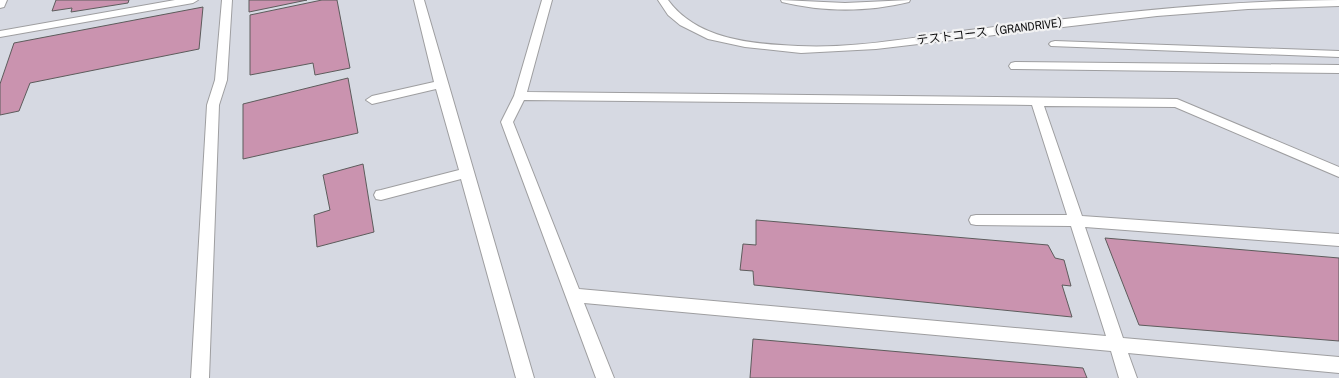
<svg xmlns="http://www.w3.org/2000/svg" width="1339" height="378" font-family="'Archivo Narrow','Noto Sans JP',sans-serif">
  <style>
    .built { fill: #d6d9e2 }
    .building { fill: #ca93af; stroke: #5d5c5c }
    .lines { fill: none; stroke-linecap: round; stroke-linejoin: round }
    .service-casing { stroke: #9e9ea0; stroke-width: 2 }
    .service { fill: #fff; fill-rule: evenodd }
    .labels { text-anchor: middle; dominant-baseline: central; stroke-width: 4.5; stroke-linejoin: round; paint-order: stroke }
    .far-street-label { font-size: 12px; fill: #0f0f10; stroke: #f2f2f3 }
  </style>
  <rect width="100%" height="100%" fill="#e4e5e6"/>
  <!-- built -->
  <rect class="built" x="0" y="0" width="1339" height="378"/>
  <!-- building -->
  <g class="building">
    <polygon points="56,0 129,0 128,3 71,12 72,8 52,11"/>
    <polygon points="249,0 307,0 249,12"/>
    <polygon points="322,0 337,0 350,68 315,75 313,63 250,75 250,15"/>
    <polygon points="203,7 199,49 30,83 19,111 0,115 0,84 14,43"/>
    <polygon points="348,78 358,133 243,159 243,104"/>
    <polygon points="363,164 374,232 317,247 314,215 330,210 323,175"/>
    <polygon points="756,220 1048,245 1055,258 1064,260 1071,286 1062,285 1072,317 754,285 753,271 740,270 743,244 756,245"/>
    <polygon points="1105,238 1339,258 1339,341 1139,325"/>
    <polygon points="753,339 1083,368 1087,378 750,378"/>
  </g>
  <g class="lines">
    <defs>
      <g id="service">
        <polygon points="0,0 7,0 4,7 0,8"/>
        <polygon points="175,0 198,0 193,3 0,37 0,31"/>
        <polygon points="222,0 232,0 227,80 219,105 209,378 191,378 207,105 215,80"/>
        <polygon points="414,0 424,0 534,378 516,378 461,179 381,200 376,199 374,195 376,191 381,190 459,170 436,89 372,104 366,100 372,96 434,82"/>
        <path d="M542,0h10l-25,92 650,7 162,68v10l-164,-70 -131,-1 38,110 257,18v12l-254,-19 38,111 216,19v16l-211,-20 9,25h-18l-8,-27 -527,-48 30,75h-18l-95,-256 13,-26zM524,100l508,5 35,110h-91l-5,1 -2,4 2,4 5,1 95,1 35,110 -527,-47 -66,-167z"/>
        <path d="M658,0h10c29,40 85,44 130,46 61,3 121,-10 180,-17 120,-14 240,-29 361,-29v6l-91,3 -91,7 -281,33 -75,4 -56,-6 -37,-8 -28,-14 -12,-10z"/>
        <path d="M781,0l64,3 65,-3 -1,2c-41,10 -86,10 -127,0z"/>
        <polygon points="1055,41 1339,51 1339,57 1051,46 1049,44 1051,42"/>
        <polygon points="1015,62 1339,65 1339,73 1011,69 1009,66 1011,63"/>
      </g>
    </defs>
    <!-- service casing -->
    <use href="#service" class="service-casing"/>
    <!-- service -->
    <use href="#service" class="service"/>
  </g>
  <g class="labels">
    <!-- far-street labels -->
    <g class="far-street-label">
      <text transform="translate(993 31) rotate(-7)">テストコース（GRANDRIVE）</text>
    </g>
  </g>
</svg>
